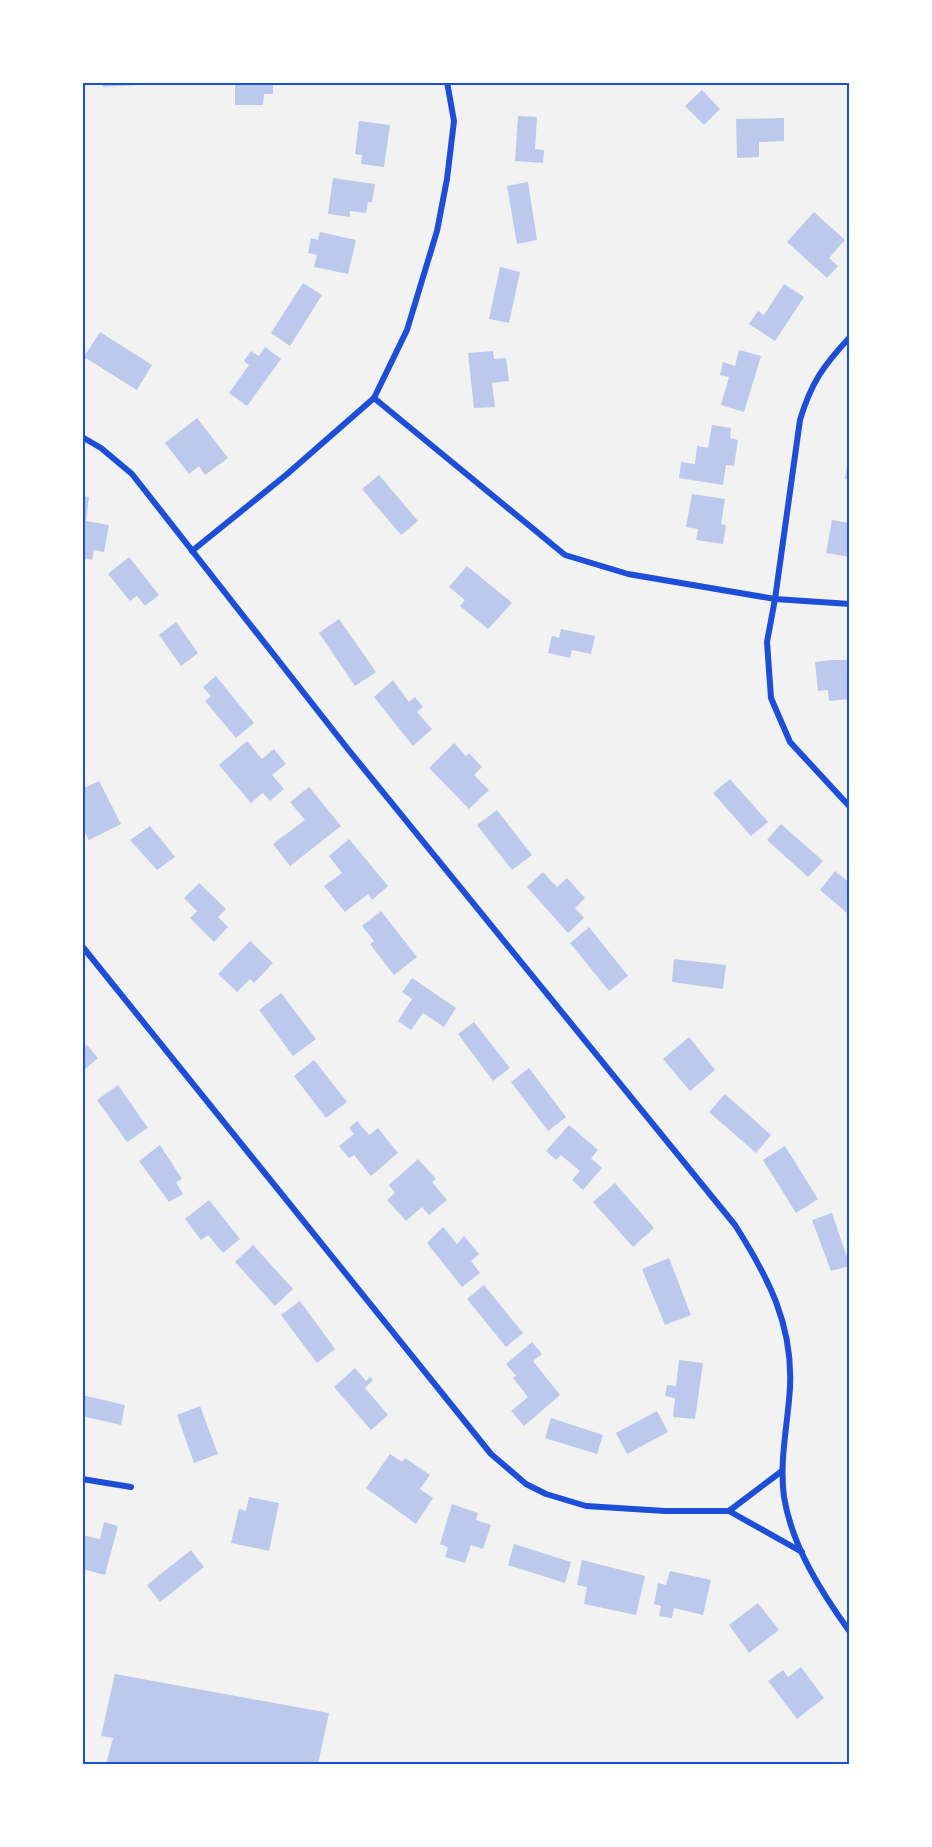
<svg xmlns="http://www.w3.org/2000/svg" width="932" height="1847" font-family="'Source Sans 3',sans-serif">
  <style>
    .building { fill: #bdc9ec }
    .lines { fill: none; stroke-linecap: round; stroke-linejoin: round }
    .minor { stroke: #1d4ed8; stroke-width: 6 }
    .neatline { fill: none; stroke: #1d4ed8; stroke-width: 2 }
  </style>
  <rect width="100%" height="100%" fill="#f2f2f2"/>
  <!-- building -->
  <g class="building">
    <polygon points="103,82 152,82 152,84 103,87"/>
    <polygon points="235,82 273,82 273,94 264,94 263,105 235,105"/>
    <polygon points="702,90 720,109 704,125 685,106"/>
    <polygon points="518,116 537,117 535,149 544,150 543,163 515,161"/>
    <polygon points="784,118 784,141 759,142 759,157 737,158 736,119"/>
    <polygon points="359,121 390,125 384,167 361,164 362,155 355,154"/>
    <polygon points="333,178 375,184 372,202 368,202 366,213 350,211 350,217 328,214"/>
    <polygon points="528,182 537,240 517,244 507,186"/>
    <polygon points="814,212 845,240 829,258 838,266 827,278 787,242"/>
    <polygon points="320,232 356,240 348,274 314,267 317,255 308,253 311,238 318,240"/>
    <polygon points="500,267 520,272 509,323 489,319"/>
    <polygon points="303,283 322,295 290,346 271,333"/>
    <polygon points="784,284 804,297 775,341 749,324 758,311 764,315"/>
    <polygon points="100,332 152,365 137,390 84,357"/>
    <polygon points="265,347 281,359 247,406 229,393 249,365 244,361 251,351 259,356"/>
    <polygon points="739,350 761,356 744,412 721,405 729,377 720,375 723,362 735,366"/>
    <polygon points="493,351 494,359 506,358 509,381 492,383 495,407 474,408 468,353"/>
    <polygon points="197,418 228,458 205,475 199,466 189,474 165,443"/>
    <polygon points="712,425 731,428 730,438 738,440 734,466 726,465 723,485 679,478 681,462 695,464 697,446 708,448"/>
    <polygon points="848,459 850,459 850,480 845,479"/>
    <polygon points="379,475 418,521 401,535 362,489"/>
    <polygon points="692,494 725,499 721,524 726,525 723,544 696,540 698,529 686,527"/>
    <polygon points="82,496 89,497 86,521 109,525 104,552 94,550 92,560 82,558"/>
    <polygon points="832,520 850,523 850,557 826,553"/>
    <polygon points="129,557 159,595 145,606 137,596 130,601 108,574"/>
    <polygon points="467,566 512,603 488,629 460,606 465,600 449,587"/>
    <polygon points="339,619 376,672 355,686 319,633"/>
    <polygon points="176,622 198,653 181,666 159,635"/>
    <polygon points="561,629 595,636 591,654 572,650 570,658 548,653 552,636 559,638"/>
    <polygon points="832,660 850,660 850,699 829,701 828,690 818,691 815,662"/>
    <polygon points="216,676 254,723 236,738 205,701 211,696 203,687"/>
    <polygon points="393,680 409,702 415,697 423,707 417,712 432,729 413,746 374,697"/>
    <polygon points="247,741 262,759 274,749 286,764 272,775 284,789 270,801 263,793 251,803 219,765"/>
    <polygon points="454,743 466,756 469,753 482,767 474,775 489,790 469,809 429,768"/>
    <polygon points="730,779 768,822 751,836 713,793"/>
    <polygon points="99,781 121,824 89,840 82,827 82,789"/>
    <polygon points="309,787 341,826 290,866 273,844 305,820 290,802"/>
    <polygon points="497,810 532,855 512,870 477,825"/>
    <polygon points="781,824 823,861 808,877 767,840"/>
    <polygon points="150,826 175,857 157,870 130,840"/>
    <polygon points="349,839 388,886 372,900 368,894 345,912 324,886 342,873 329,856"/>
    <polygon points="835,871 850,883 850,910 847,913 820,890"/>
    <polygon points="543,872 557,887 567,878 585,898 575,908 584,918 568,933 527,887"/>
    <polygon points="199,883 226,909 218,917 228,927 214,942 190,918 197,911 184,898"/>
    <polygon points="381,911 417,957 394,975 370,944 374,941 362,926"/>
    <polygon points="589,927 628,976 609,991 570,943"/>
    <polygon points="250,941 273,963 254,983 250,979 237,992 218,974"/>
    <polygon points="674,959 726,965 723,989 672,982"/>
    <polygon points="412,978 456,1008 444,1027 423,1013 411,1030 398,1021 412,999 402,992"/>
    <polygon points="281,993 316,1039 293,1056 259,1010"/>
    <polygon points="474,1022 510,1068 493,1081 458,1034"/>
    <polygon points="689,1037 715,1070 690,1091 663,1059"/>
    <polygon points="87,1045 98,1058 82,1072 82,1049"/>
    <polygon points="314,1060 347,1102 326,1118 294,1076"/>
    <polygon points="529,1068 566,1117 548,1131 511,1082"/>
    <polygon points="118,1085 148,1128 127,1142 97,1100"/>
    <polygon points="725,1094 771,1135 756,1153 709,1112"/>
    <polygon points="357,1121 369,1135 378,1128 398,1153 371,1176 354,1155 349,1158 339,1146 354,1134 349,1128"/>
    <polygon points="569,1125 598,1150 591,1158 602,1168 583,1190 572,1180 580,1171 561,1155 556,1160 546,1151"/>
    <polygon points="160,1145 182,1179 176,1182 183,1194 169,1202 139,1161"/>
    <polygon points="785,1146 818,1199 796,1213 763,1160"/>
    <polygon points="418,1159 436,1179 432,1182 447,1200 429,1215 422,1207 406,1221 387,1200 395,1193 389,1185"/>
    <polygon points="615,1183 654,1228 633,1247 593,1202"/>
    <polygon points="209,1200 240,1239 223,1253 208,1235 201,1240 185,1219"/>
    <polygon points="832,1213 850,1266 831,1271 812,1220"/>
    <polygon points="443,1227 457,1244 464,1236 479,1254 471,1261 480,1273 462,1287 427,1243"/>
    <polygon points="253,1245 293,1289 275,1306 235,1262"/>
    <polygon points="669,1258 691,1315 665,1325 642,1269"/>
    <polygon points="484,1285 523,1333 506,1347 467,1299"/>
    <polygon points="300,1301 335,1349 317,1363 281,1315"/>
    <polygon points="532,1342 542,1354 533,1361 560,1395 524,1426 511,1411 528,1397 513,1378 516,1376 506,1364"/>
    <polygon points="679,1360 703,1363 695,1419 673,1417 675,1398 665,1396 667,1385 676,1386"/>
    <polygon points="355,1368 366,1381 370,1377 373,1380 365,1388 388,1415 371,1430 334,1387"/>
    <polygon points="82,1395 125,1405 121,1425 82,1416"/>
    <polygon points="200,1406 218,1454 194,1463 177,1415"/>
    <polygon points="657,1411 668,1432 627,1454 616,1433"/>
    <polygon points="551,1418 603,1435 597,1454 545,1438"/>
    <polygon points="390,1454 402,1462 405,1458 430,1475 420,1489 433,1498 416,1524 366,1488"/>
    <polygon points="249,1497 279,1503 269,1551 231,1543 239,1509 246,1511"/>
    <polygon points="452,1504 478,1513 476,1520 491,1525 483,1549 471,1545 465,1563 445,1557 448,1547 440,1544"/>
    <polygon points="104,1522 118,1526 105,1575 82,1569 82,1535 100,1539"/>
    <polygon points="514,1544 571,1562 565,1583 508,1565"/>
    <polygon points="191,1550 204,1567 160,1602 147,1585"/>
    <polygon points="582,1560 645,1576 636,1615 584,1604 587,1587 577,1585"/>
    <polygon points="670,1571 711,1580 703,1615 674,1608 672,1618 659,1616 661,1606 654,1604 658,1583 666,1585"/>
    <polygon points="758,1603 779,1630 749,1653 729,1625"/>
    <polygon points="801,1667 824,1698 797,1719 768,1681 783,1670 788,1677"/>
    <polygon points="115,1674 329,1713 318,1764 106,1764 113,1738 101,1736"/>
  </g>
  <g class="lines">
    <!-- minor -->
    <g class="minor">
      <path d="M850,337c-27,29 -39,46 -50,83l-25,179 -8,43 4,56 19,44 60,65"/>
      <polyline points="374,398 565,555 628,574 775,599 850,604"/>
      <path d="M82,437l19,11 31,26 215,274 388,477c33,52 58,99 55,162 -2,37 -11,73 -6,110 8,49 37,95 66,135"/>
      <polyline points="192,551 286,475 374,398 407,330 437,231 447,179 454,121 447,82"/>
      <polyline points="82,946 491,1454 526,1484 546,1494 586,1506 665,1511 729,1511 782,1471"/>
      <polyline points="82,1479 131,1487"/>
      <polyline points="729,1511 802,1552"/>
    </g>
  </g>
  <!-- border -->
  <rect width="932" height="1847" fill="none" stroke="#ffffff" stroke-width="168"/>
  <rect x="84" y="84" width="764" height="1679" class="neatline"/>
</svg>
